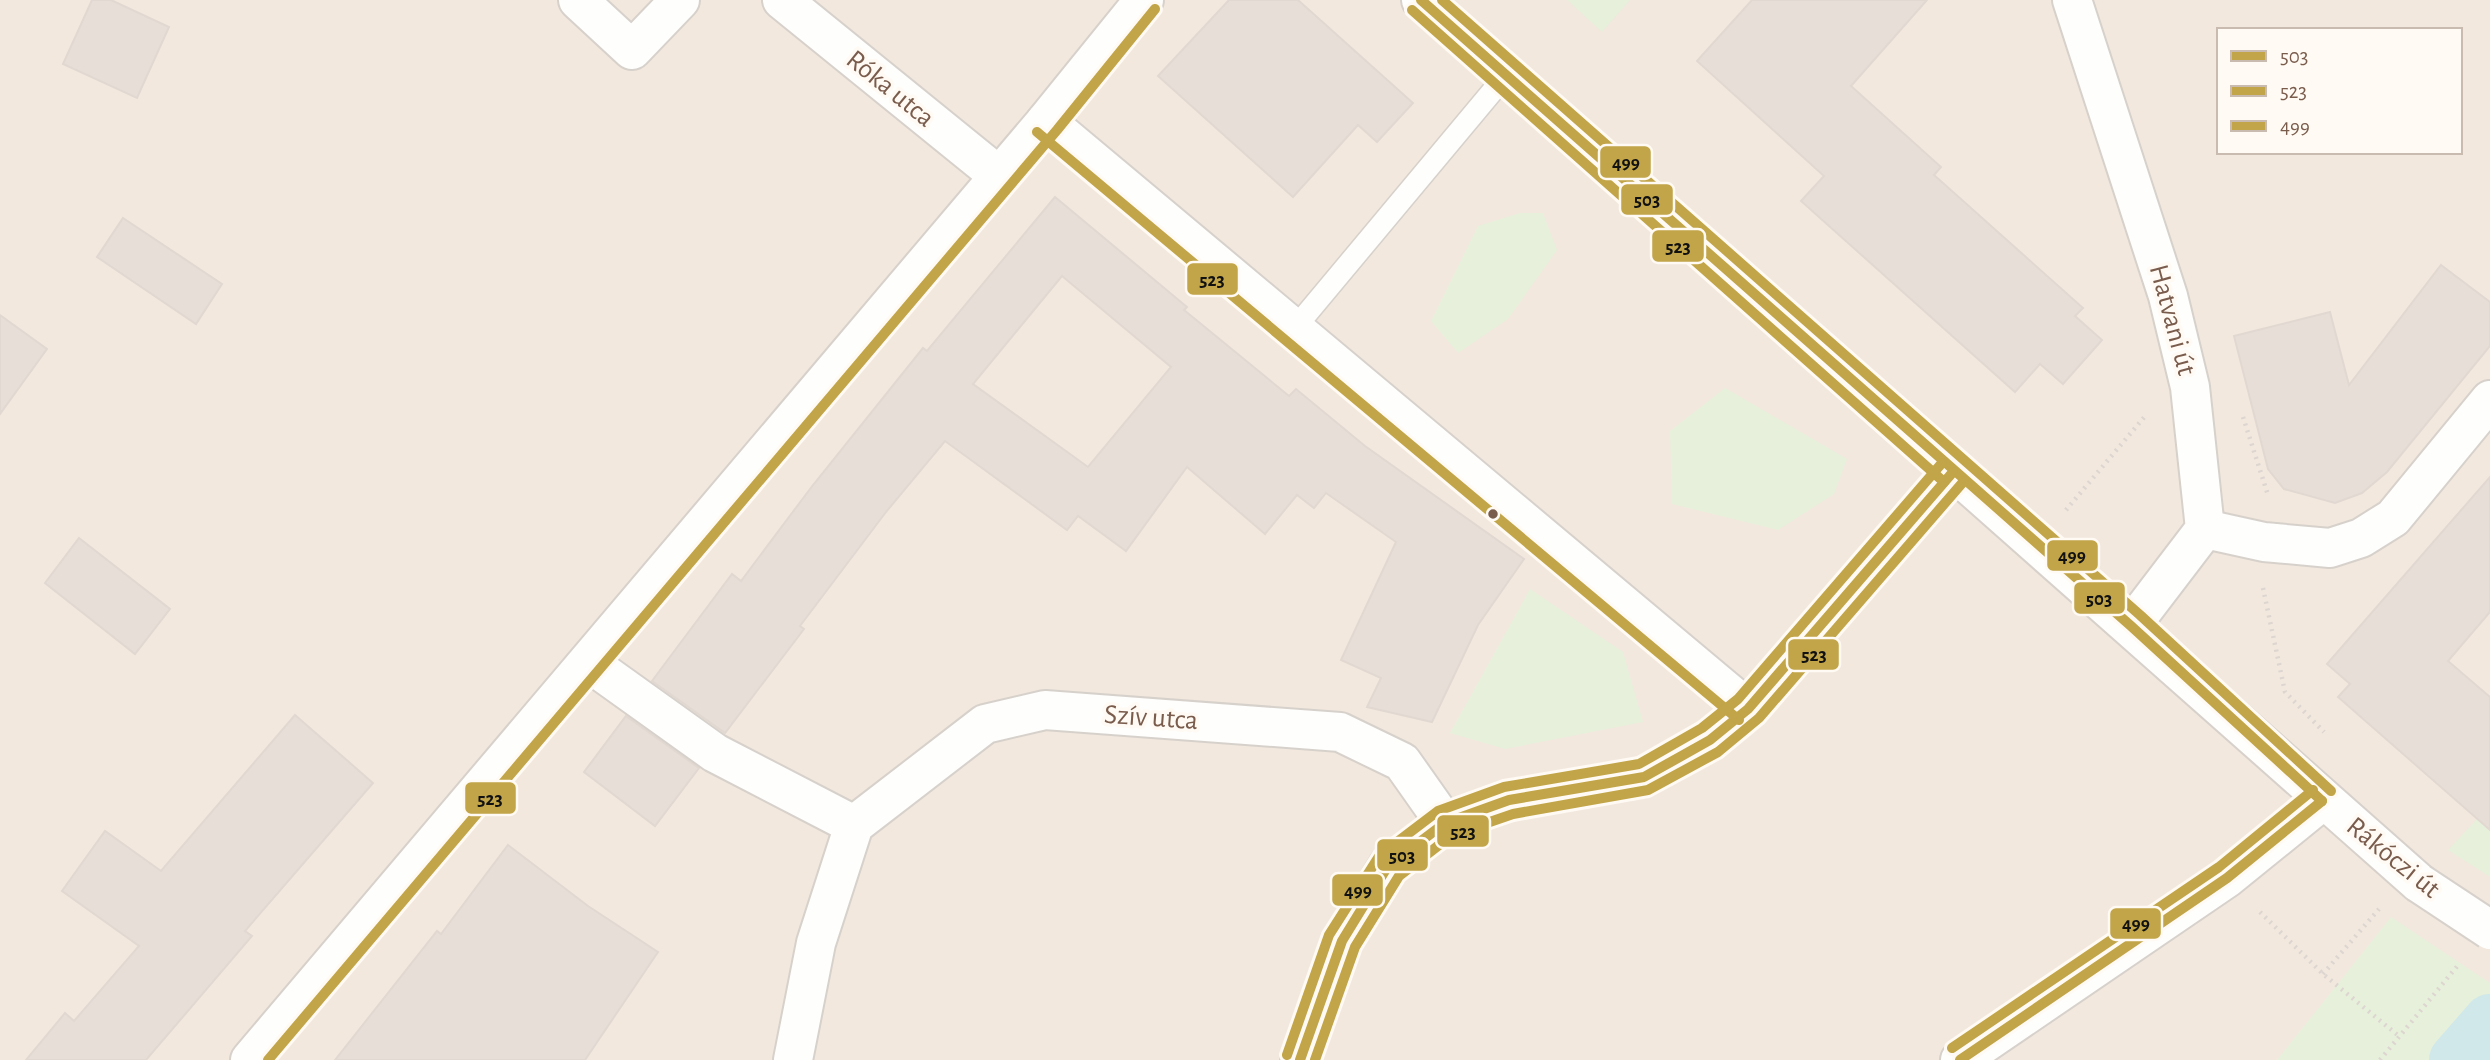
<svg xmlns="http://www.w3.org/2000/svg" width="2490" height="1060" font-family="'Alegreya Sans',sans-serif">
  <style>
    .residential { fill: #f2e8de; fill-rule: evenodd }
    .green { fill: #e7f0db }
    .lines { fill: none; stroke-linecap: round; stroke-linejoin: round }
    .canal { stroke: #d0e8ea; stroke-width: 54 }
    .building { fill: #e6ded7; stroke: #e2d8d2; stroke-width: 2; fill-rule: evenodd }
    .service-casing { stroke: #d7d1cb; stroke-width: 24 }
    .minor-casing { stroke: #d7d1cb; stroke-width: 42 }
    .tertiary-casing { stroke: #d7d1cb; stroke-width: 42 }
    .path { stroke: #dcd5d0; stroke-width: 4.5; stroke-dasharray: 2 5; stroke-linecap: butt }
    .service { stroke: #fefefd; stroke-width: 21 }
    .minor { stroke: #fefefd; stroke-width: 38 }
    .tertiary { stroke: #fefefd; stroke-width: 38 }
    .minor-bridge-casing { stroke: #d7d1cb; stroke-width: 42; stroke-linecap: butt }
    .minor-bridge { stroke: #fefefd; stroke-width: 38 }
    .bus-1-casing { stroke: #fffaf3; stroke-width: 16 }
    .bus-2-casing { stroke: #fffaf3; stroke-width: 16 }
    .bus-3-casing { stroke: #fffaf3; stroke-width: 16 }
    .bus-1 { stroke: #c1a548; stroke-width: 10 }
    .bus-2 { stroke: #c1a548; stroke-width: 10 }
    .bus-3 { stroke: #c1a548; stroke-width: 10 }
    .bus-dot { fill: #7a5c4d; stroke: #fffaf3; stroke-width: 2.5 }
    .labels { text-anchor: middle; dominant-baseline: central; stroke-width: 7; stroke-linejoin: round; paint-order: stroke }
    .street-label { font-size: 28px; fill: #7a5c4d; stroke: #fffaf3 }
    .line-badge { stroke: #fffaf3; stroke-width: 2.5 }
    .pale-badge-label { font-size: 19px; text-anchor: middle; font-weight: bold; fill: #111 }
  </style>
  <rect width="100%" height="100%" fill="#f9f5f0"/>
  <!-- residential -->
  <path class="residential" d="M0,0h2490v1060h-2490zM2219,30h241v122h-241z"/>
  <!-- green -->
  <g class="green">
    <polygon points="1567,0 1630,0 1602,32"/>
    <polygon points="1520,213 1543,213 1557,250 1508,319 1458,353 1431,321 1478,226"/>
    <polygon points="1725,388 1847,459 1834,494 1778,530 1672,504 1670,431"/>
    <polygon points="1530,589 1623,652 1643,722 1505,749 1450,733"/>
    <polygon points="2490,805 2490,877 2448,850"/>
    <polygon points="2391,917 2490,983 2490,1060 2277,1060"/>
  </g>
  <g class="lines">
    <!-- canal -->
    <polyline class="canal" points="2456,1060 2490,1021"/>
  </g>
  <!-- building -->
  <g class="building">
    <polygon points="92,0 111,0 169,27 137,98 63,64"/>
    <polygon points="1229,0 1298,0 1413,103 1377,142 1358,125 1293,197 1158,76"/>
    <polygon points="1752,0 1927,0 1851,86 1941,167 1934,175 2083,308 2075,316 2102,340 2063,384 2040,364 2015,392 1801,201 1824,176 1697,61"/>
    <path d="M1055,197l132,110 -3,3 105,86 7,-7 69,57 159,113 -46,66 -46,97 -65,-15 14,-29 -40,-18 55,-118 -70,-49 -12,15 -17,-13 -32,39 -78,-67 -61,84 -48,-35 -11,14 -122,-89 -59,71 -86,114 4,3 -79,104 -73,-52 80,-107 9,7 72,-96 110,-137 4,3zM1062,276l109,91 -83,100 -115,-83z"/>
    <polygon points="123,218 222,284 196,324 97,257"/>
    <polygon points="2441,265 2490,302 2490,346 2387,472 2362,493 2335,503 2284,489 2268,469 2234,336 2330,312 2349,385"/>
    <polygon points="0,315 47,349 0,414"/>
    <polygon points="2490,477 2490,612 2448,661 2490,697 2490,830 2338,697 2350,684 2327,664"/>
    <polygon points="79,538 170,609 135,654 45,583"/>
    <polygon points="295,715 373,783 245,931 252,936 146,1060 26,1060 65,1013 74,1021 139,946 62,891 105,831 161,871"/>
    <polygon points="626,716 699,768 655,826 584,772"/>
    <polygon points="508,845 588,906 658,952 585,1060 335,1060 437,931 441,934"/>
  </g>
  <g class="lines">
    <defs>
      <polyline id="service" points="1294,329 1506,75"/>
      <g id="minor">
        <polyline points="578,0 632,50 680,0"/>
        <polyline points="782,0 999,176"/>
        <path d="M1421,0c332,295 665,589 998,883"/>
        <polyline points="2072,0 2168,296 2190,387 2205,529 2131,626"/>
        <polyline points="1046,121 1748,709"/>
        <polyline points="2205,529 2264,542 2330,548 2361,538 2393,518 2490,400"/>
        <polyline points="588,662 715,753 854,825"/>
        <polyline points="793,1060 816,943 854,825 985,724 1045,710 1340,732 1402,762 1445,823"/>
        <polyline points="1300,1060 1342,941 1388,866 1445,823 1509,800 1644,777 1710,740 1748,709 1953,472"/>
        <polyline points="1960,1060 2227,878 2322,801"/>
      </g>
      <polyline id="tertiary" points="250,1060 1046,121 1144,0"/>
    </defs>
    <!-- service casing -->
    <use href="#service" class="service-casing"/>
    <!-- minor casing -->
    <use href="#minor" class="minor-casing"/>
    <!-- tertiary casing -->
    <use href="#tertiary" class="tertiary-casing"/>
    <!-- path -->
    <g class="path">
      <polyline points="2243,417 2268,495"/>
      <polyline points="2066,510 2146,415"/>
      <polyline points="2263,588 2285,692 2324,732"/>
      <polyline points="2260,912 2323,974 2400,1037"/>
      <polyline points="2323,974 2379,909"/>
      <polyline points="2380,1060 2459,964"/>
    </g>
    <!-- service -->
    <use href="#service" class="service"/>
    <!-- minor -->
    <use href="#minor" class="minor"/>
    <!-- tertiary -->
    <use href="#tertiary" class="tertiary"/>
    <defs>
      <polyline id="minor-bridge" points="2419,883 2490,930"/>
    </defs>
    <!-- minor-bridge casing -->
    <use href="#minor-bridge" class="minor-bridge-casing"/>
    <!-- minor-bridge -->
    <use href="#minor-bridge" class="minor-bridge"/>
    <defs>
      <g id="bus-1">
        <polyline points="1421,0 2131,626 2322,801"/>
        <polyline points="1300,1060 1342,941 1388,866 1445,823 1509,800 1644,777 1710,740 1748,709 1953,472"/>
        <polyline points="1960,1060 2227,878 2322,801"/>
      </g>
      <g id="bus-2">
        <polyline points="1412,10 1944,482"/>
        <polyline points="1037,132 1739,720"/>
        <polyline points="268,1060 1057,130 1155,9"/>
        <polyline points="1315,1060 1355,947 1399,876 1452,835 1513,814 1648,790 1718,752 1759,718 1964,481"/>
      </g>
      <g id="bus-3">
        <polyline points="1442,0 2140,615 2331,791"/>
        <polyline points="1952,1048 2219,867 2313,790"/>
        <polyline points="1287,1055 1329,935 1380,855 1438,811 1504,787 1639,764 1702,728 1738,699 1942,463"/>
      </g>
    </defs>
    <!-- bus-1 casing -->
    <use href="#bus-1" class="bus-1-casing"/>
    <!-- bus-2 casing -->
    <use href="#bus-2" class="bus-2-casing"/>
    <!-- bus-3 casing -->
    <use href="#bus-3" class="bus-3-casing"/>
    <!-- bus-1 -->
    <use href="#bus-1" class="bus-1"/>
    <!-- bus-2 -->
    <use href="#bus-2" class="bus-2"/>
    <!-- bus-3 -->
    <use href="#bus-3" class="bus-3"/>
  </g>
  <!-- markers -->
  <circle class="bus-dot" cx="1493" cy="514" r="6"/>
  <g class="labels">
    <!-- street labels -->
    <g class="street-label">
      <text transform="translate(890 89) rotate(39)">Róka utca</text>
      <text transform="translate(2172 320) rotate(75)">Hatvani út</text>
      <text transform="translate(1151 718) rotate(4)">Szív utca</text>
      <text transform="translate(2393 858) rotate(39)">Rákóczi út</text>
    </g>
  </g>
  <g class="line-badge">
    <rect x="1599" y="145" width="53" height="34" rx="7" fill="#c1a548"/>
    <rect x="1620" y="183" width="54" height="33" rx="7" fill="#c1a548"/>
    <rect x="1651" y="229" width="54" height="34" rx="7" fill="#c1a548"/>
    <rect x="1186" y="262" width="53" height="34" rx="7" fill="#c1a548"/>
    <rect x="2046" y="539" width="53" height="33" rx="7" fill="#c1a548"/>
    <rect x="2073" y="581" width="53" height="34" rx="7" fill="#c1a548"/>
    <rect x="1787" y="638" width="53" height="33" rx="7" fill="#c1a548"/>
    <rect x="464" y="781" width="53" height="34" rx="7" fill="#c1a548"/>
    <rect x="1436" y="814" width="54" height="34" rx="7" fill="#c1a548"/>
    <rect x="1376" y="838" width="53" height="34" rx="7" fill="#c1a548"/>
    <rect x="1331" y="873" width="53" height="34" rx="7" fill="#c1a548"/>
    <rect x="2109" y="907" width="53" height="33" rx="7" fill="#c1a548"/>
  </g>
  <g class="pale-badge-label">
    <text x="1626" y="169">499</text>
    <text x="1647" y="206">503</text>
    <text x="1678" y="253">523</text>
    <text x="1212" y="286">523</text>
    <text x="2072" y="562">499</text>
    <text x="2099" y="605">503</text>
    <text x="1814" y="661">523</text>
    <text x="490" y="805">523</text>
    <text x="1463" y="838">523</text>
    <text x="1402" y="862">503</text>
    <text x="1358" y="897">499</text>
    <text x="2136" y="930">499</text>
  </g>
  <!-- legend -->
  <rect x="2217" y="28" width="245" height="126" fill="#fffaf3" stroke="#cabbb1" stroke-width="2"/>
  <rect x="2231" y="51" width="35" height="10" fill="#c1a548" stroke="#cabbb1" stroke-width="2"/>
  <text x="2280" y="63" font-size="21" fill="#7a5c4d">503</text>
  <rect x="2231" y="86" width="35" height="10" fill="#c1a548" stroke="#cabbb1" stroke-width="2"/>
  <text x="2280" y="98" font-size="21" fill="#7a5c4d">523</text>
  <rect x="2231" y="121" width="35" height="10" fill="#c1a548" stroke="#cabbb1" stroke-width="2"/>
  <text x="2280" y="133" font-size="21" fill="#7a5c4d">499</text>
</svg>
